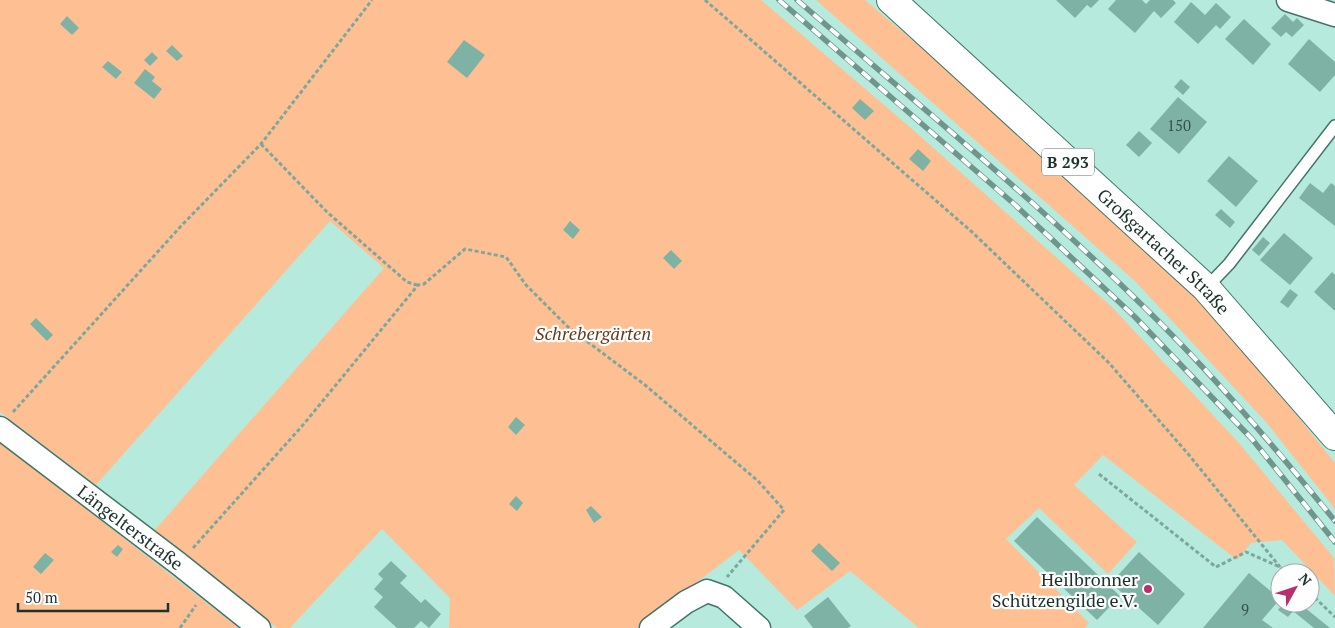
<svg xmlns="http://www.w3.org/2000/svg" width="1335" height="628" font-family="'PT Serif',serif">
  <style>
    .green { fill: #fec093 }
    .building { fill: #7eb2a5 }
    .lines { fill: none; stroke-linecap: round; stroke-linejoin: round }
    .lane-casing { stroke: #427569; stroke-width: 14 }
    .street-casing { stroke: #427569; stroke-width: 25 }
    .primary-casing { stroke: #427569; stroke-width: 30 }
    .path { stroke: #7da79d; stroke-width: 3; stroke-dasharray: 4 2.5; stroke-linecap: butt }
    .lane { stroke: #fff; stroke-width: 11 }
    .street { stroke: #fff; stroke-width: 22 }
    .primary { stroke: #fff; stroke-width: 28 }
    .rail-casing { stroke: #6f958c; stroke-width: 5.5 }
    .rail { stroke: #fefefe; stroke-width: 4; stroke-dasharray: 11; stroke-linecap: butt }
    .poi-dot { fill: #b72f6d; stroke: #fefefe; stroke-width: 2 }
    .labels { text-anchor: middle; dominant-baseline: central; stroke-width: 4.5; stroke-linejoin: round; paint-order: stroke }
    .number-label { font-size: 15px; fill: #34524b }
    .shield { fill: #fefefe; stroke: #606f6c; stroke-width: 1 }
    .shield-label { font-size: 16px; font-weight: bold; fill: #1c322d }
    .street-label { font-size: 18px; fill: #1c322d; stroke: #fefefe }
    .park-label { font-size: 18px; font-style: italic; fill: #643b1a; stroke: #fefefe }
    .poi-label { font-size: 18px; fill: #1c322d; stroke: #fefefe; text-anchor: end }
  </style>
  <rect width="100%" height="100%" fill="#b5eadd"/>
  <!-- green -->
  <g class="green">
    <polygon points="0,0 761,0 911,128 1112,307 1239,443 1334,558 1335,596 1282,540 1251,543 1237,560 1103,455 1074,485 1137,542 1108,574 1039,508 1006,539 1089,623 1085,628 919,628 850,571 797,610 739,550 637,628 449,628 450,598 382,529 290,628 277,628 179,556 154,531 384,268 330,221 96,485 0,412"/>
    <polygon points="816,0 865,0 1090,190 1215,313 1335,463 1335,509 1266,422 1135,281"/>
    <polygon points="0,442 239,628 0,628"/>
  </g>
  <!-- building -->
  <g class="building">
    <polygon points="1056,0 1099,0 1091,8 1087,5 1075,18"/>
    <polygon points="1116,0 1142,0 1146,4 1150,0 1173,0 1176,3 1161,18 1154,11 1135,33 1108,9"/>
    <polygon points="1191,2 1205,15 1216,3 1231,17 1220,29 1216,25 1198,44 1174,22"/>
    <polygon points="1285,14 1293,22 1297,18 1304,25 1292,37 1286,32 1281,37 1271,28"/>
    <polygon points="67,16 79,28 72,35 60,24"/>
    <polygon points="1244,19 1271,44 1253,65 1225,39"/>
    <polygon points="1309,39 1335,62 1335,75 1320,92 1288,64"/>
    <polygon points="464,40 485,55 467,78 447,62"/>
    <polygon points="172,45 183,56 177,61 166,51"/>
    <polygon points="152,52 158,58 150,66 144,60"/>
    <polygon points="108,61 122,72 116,79 102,67"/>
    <polygon points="145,69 155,77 152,81 162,89 154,99 134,83"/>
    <polygon points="1181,79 1190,87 1183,95 1174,87"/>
    <polygon points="1178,97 1207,122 1179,154 1150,129"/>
    <polygon points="860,99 874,111 865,120 852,108"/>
    <polygon points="1139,131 1152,143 1139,157 1126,145"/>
    <polygon points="918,149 931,161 923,171 909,159"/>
    <polygon points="1229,156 1258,181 1236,207 1207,181"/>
    <polygon points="1310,183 1323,193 1331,183 1335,186 1335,226 1299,198"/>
    <polygon points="1221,209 1235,222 1230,228 1215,215"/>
    <polygon points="570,221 580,230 573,239 563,230"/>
    <polygon points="1284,233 1313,258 1290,285 1260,260"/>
    <polygon points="1263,237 1270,243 1259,256 1252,250"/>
    <polygon points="671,250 682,261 674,269 663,258"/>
    <polygon points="1332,272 1335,275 1335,311 1314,292"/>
    <polygon points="1290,289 1298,295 1288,308 1280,302"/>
    <polygon points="36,318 53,335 47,341 30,324"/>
    <polygon points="516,417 525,425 516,435 508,427"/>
    <polygon points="516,496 523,503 517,511 509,504"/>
    <polygon points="591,506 602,517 594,523 586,510"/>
    <polygon points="1037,517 1120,596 1097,620 1014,541"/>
    <polygon points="819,543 840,563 832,571 811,551"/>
    <polygon points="118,545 123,549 117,557 111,552"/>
    <polygon points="1139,552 1185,594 1158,625 1111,583"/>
    <polygon points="45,553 54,560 41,574 33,567"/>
    <polygon points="391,561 407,576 400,583 421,603 425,599 441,614 429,628 421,621 414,628 397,628 374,607 383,597 374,589 383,579 378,574"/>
    <polygon points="1249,573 1280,599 1262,620 1273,628 1203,628"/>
    <polygon points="828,597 851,626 848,628 813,628 804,616"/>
    <polygon points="1283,603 1299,603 1330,628 1314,628 1293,611 1288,617 1278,610"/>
  </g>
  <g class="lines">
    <defs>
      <polyline id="lane" points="1206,288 1229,264 1335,126"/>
      <g id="street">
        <polyline points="1288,0 1335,15"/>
        <path id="s1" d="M0,428l179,136 80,64"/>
        <polyline points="651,628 686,602 707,591 724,597 759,628"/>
      </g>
      <g id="primary">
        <path id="s2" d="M891,0l315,288 129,148"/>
      </g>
    </defs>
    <!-- lane casing -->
    <use href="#lane" class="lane-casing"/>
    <!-- street casing -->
    <use href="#street" class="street-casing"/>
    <!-- primary casing -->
    <use href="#primary" class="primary-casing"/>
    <!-- path -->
    <g class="path">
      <polyline points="705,0 972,232 1109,363 1189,455 1280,567"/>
      <polyline points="261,144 327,212 407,282 417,285"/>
      <polyline points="13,412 181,226 261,144 372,0"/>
      <polyline points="1099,474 1216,567 1246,552 1280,567 1287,573"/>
      <polyline points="193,548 303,425 418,285 424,284 465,249 506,257 526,285 568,327 645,385 758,481 784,510 727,577"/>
      <polyline points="1310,593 1335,617"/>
      <polyline points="180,628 196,605"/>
    </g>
    <!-- lane -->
    <use href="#lane" class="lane"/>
    <!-- street -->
    <use href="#street" class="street"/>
    <!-- primary -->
    <use href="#primary" class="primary"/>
    <defs>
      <g id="rail">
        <polyline points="779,0 1013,203 1134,316 1252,439 1335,542"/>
        <path d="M797,0c117,101 237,199 347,307 69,67 131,140 191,214"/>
      </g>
    </defs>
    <!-- rail casing -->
    <use href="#rail" class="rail-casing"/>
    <!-- rail -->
    <use href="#rail" class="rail"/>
  </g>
  <!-- markers -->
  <circle class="poi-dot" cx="1148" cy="589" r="5"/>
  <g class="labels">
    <!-- number labels -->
    <g class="number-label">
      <text x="1179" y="125">150</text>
      <text x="1245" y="609">9</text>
    </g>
    <!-- shield labels -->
    <rect class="shield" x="1042" y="148.5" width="52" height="27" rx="4"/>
    <g class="shield-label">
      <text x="1068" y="162">B 293</text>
    </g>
    <!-- street labels -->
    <g class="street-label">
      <text stroke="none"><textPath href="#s2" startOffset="371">Großgartacher Straße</textPath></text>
      <text stroke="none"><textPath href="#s1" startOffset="164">Längelterstraße</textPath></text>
    </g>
    <!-- park labels -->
    <g class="park-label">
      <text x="593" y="333">Schrebergärten</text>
    </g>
    <!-- poi labels -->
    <g class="poi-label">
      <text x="1138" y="579">Heilbronner<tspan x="1138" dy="21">Schützengilde e.V.</tspan></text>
    </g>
  </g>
  <!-- north arrow -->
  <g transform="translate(1295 588) rotate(50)"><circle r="24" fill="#fefefe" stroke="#a4acaa"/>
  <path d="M0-4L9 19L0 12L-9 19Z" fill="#b72f6d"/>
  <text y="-8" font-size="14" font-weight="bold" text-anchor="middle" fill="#1c322d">N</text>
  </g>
  <!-- scale -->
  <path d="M18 603v8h150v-8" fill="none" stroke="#1c322d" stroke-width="2.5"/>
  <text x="25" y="603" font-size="15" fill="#1c322d" stroke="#fefefe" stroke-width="4" paint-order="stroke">50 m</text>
</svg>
